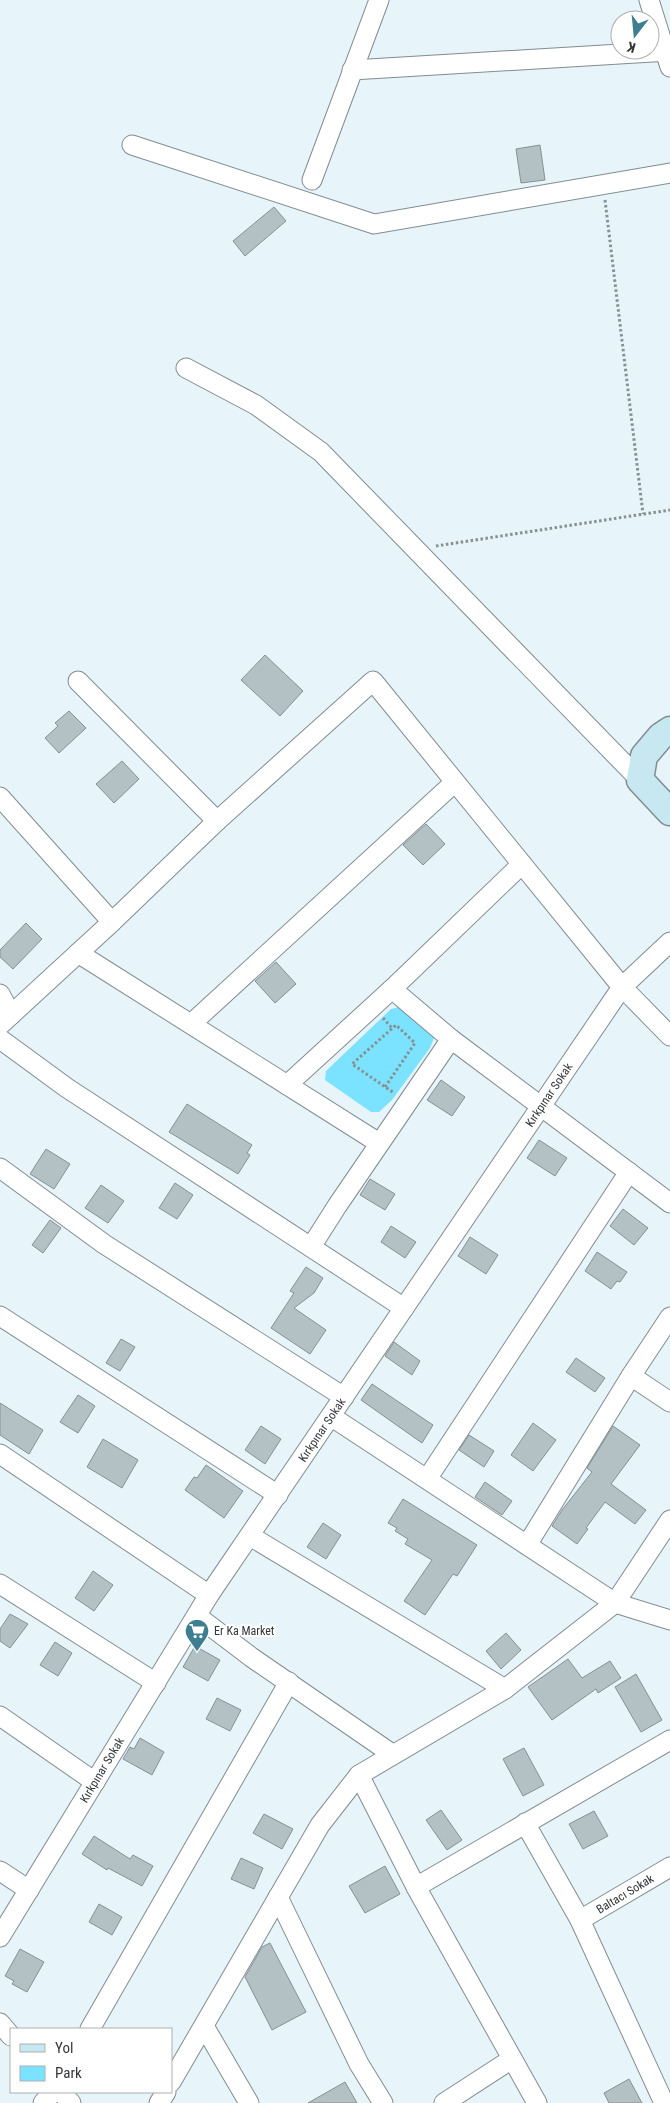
<svg xmlns="http://www.w3.org/2000/svg" width="670" height="2103" font-family="'Roboto Condensed',sans-serif">
  <style>
    .green { fill: #7be3ff }
    .building { fill: #b3c0c4; stroke: #859195 }
    .lines { fill: none; stroke-linecap: round; stroke-linejoin: round }
    .street-casing { stroke: #818d91; stroke-width: 21 }
    .secondary-casing { stroke: #818d91; stroke-width: 29 }
    .path { stroke: #879093; stroke-width: 3; stroke-dasharray: 2.5 2.5; stroke-linecap: butt }
    .street { stroke: #fff; stroke-width: 19 }
    .secondary { stroke: #c7e8f0; stroke-width: 26 }
    .labels { text-anchor: middle; dominant-baseline: central; stroke-width: 4; stroke-linejoin: round; paint-order: stroke }
    .street-label { font-size: 12px; fill: #323739; stroke: #fff }
    .poi-label { font-size: 12px; fill: #323739; stroke: #fff; text-anchor: start }
  </style>
  <rect width="100%" height="100%" fill="#e7f4f9"/>
  <!-- green -->
  <polygon class="green" points="399,1007 434,1038 430,1048 392,1100 379,1112 371,1112 325,1080 326,1071 391,1009"/>
  <!-- building -->
  <g class="building">
    <polygon points="540,145 545,180 521,183 516,149"/>
    <polygon points="274,207 286,221 245,256 233,241"/>
    <polygon points="265,655 303,691 280,716 241,680"/>
    <polygon points="69,711 86,728 59,753 45,738 58,726 55,723"/>
    <polygon points="122,761 139,779 114,803 96,784"/>
    <polygon points="426,824 445,844 423,865 403,845"/>
    <polygon points="26,923 42,939 13,969 0,957 0,950"/>
    <polygon points="276,962 296,984 275,1003 255,981"/>
    <polygon points="441,1080 465,1097 452,1116 427,1100"/>
    <polygon points="187,1104 252,1145 247,1153 250,1155 238,1174 169,1132"/>
    <polygon points="539,1140 567,1158 555,1176 527,1158"/>
    <polygon points="46,1149 70,1164 54,1189 30,1174"/>
    <polygon points="370,1179 395,1194 385,1210 360,1195"/>
    <polygon points="175,1183 193,1195 177,1219 159,1208"/>
    <polygon points="101,1185 124,1201 108,1223 85,1208"/>
    <polygon points="623,1209 648,1228 634,1245 610,1226"/>
    <polygon points="50,1220 61,1228 43,1253 32,1245"/>
    <polygon points="391,1226 416,1242 405,1258 381,1242"/>
    <polygon points="470,1237 498,1255 486,1274 458,1256"/>
    <polygon points="597,1252 627,1272 620,1282 617,1281 611,1289 585,1271"/>
    <polygon points="306,1267 323,1278 314,1293 294,1308 326,1330 310,1354 271,1328 294,1293 290,1291"/>
    <polygon points="121,1339 135,1347 120,1371 106,1363"/>
    <polygon points="394,1342 420,1361 412,1375 385,1356"/>
    <polygon points="576,1358 605,1378 595,1392 566,1372"/>
    <polygon points="372,1384 433,1425 422,1443 361,1400"/>
    <polygon points="78,1395 95,1406 78,1433 60,1422"/>
    <polygon points="0,1403 43,1430 29,1454 0,1435"/>
    <polygon points="533,1423 556,1440 533,1471 511,1455"/>
    <polygon points="261,1426 281,1439 265,1464 245,1450"/>
    <polygon points="613,1426 640,1445 611,1484 646,1510 635,1524 605,1502 586,1528 588,1529 577,1544 552,1526 562,1510 592,1472 587,1468"/>
    <polygon points="469,1435 494,1451 484,1467 459,1450"/>
    <polygon points="103,1439 138,1460 122,1488 87,1467"/>
    <polygon points="206,1465 243,1491 224,1518 185,1490 194,1477 197,1478"/>
    <polygon points="485,1482 512,1501 502,1515 475,1497"/>
    <polygon points="403,1499 477,1545 457,1576 453,1574 425,1615 404,1601 432,1560 405,1544 408,1539 395,1531 397,1528 388,1523"/>
    <polygon points="323,1523 341,1535 326,1559 307,1547"/>
    <polygon points="93,1571 113,1585 94,1611 75,1598"/>
    <polygon points="10,1614 28,1624 10,1648 0,1641 0,1629"/>
    <polygon points="506,1633 521,1650 501,1669 486,1651"/>
    <polygon points="55,1642 72,1653 58,1676 40,1665"/>
    <polygon points="195,1646 220,1660 208,1681 183,1667"/>
    <polygon points="568,1659 582,1678 610,1661 621,1678 598,1693 596,1689 552,1720 528,1687"/>
    <polygon points="636,1674 662,1720 641,1732 615,1687"/>
    <polygon points="217,1698 241,1710 230,1731 206,1719"/>
    <polygon points="140,1738 164,1752 152,1775 123,1759 130,1747 134,1749"/>
    <polygon points="524,1748 544,1785 523,1796 503,1759"/>
    <polygon points="441,1810 462,1840 447,1850 426,1820"/>
    <polygon points="594,1811 608,1836 583,1849 569,1824"/>
    <polygon points="264,1814 293,1829 282,1849 253,1833"/>
    <polygon points="94,1836 130,1859 133,1855 153,1866 142,1886 108,1868 107,1870 82,1854"/>
    <polygon points="241,1858 263,1868 254,1889 231,1879"/>
    <polygon points="385,1866 400,1894 365,1913 349,1886"/>
    <polygon points="99,1904 122,1917 112,1935 89,1922"/>
    <polygon points="270,1943 306,2012 272,2030 245,1977 262,1947"/>
    <polygon points="20,1949 44,1962 27,1992 12,1984 14,1981 5,1976"/>
    <polygon points="629,2079 642,2103 609,2103 604,2093"/>
    <polygon points="345,2082 357,2103 308,2103"/>
  </g>
  <g class="lines">
    <defs>
      <g id="street">
        <polyline points="649,0 670,67"/>
        <polyline points="352,70 670,51"/>
        <polyline points="132,145 374,224 670,173"/>
        <polyline points="312,180 379,0"/>
        <polyline points="186,368 256,405 321,452 640,780"/>
        <polyline points="78,681 217,821"/>
        <polyline points="0,797 112,922"/>
        <polyline points="78,953 379,1143"/>
        <polyline points="392,989 451,1039 670,1203"/>
        <polyline points="0,994 11,1015"/>
        <polyline points="191,1024 455,782"/>
        <polyline points="0,1025 112,922 217,821 373,681 622,987 670,1036"/>
        <polyline points="0,1039 67,1088 404,1308"/>
        <polyline points="287,1085 392,989 522,864"/>
        <polyline points="0,1168 104,1244 344,1397"/>
        <polyline points="311,1247 337,1206 451,1039"/>
        <polyline points="0,1316 278,1495"/>
        <polyline points="631,1376 670,1402"/>
        <polyline points="332,1417 615,1603 670,1620"/>
        <polyline points="0,1454 209,1595"/>
        <polyline points="427,1479 629,1172"/>
        <polyline points="250,1536 505,1689"/>
        <polyline points="527,1545 631,1376 670,1317"/>
        <polyline points="0,1584 156,1683"/>
        <polyline points="197,1616 251,1657 392,1754"/>
        <polyline points="0,1716 95,1782"/>
        <polyline points="359,1775 416,1887 537,2103"/>
        <polyline points="525,1823 580,1920 664,2103"/>
        <polyline points="0,1871 29,1890"/>
        <polyline points="416,1887 670,1740"/>
        <polyline points="278,1897 359,2064 383,2103"/>
        <polyline points="580,1920 670,1867"/>
        <polyline points="0,1937 209,1595 622,987 670,942"/>
        <polyline points="0,2023 11,2036"/>
        <polyline points="204,2026 249,2103"/>
        <polyline points="90,2029 289,1682"/>
        <polyline points="171,2082 320,1825 359,1775 505,1689 615,1603 670,1520"/>
        <polyline points="61,2092 71,2103"/>
        <polyline points="43,2103 53,2092"/>
        <polyline points="159,2103 166,2092"/>
        <polyline points="444,2103 512,2059"/>
      </g>
      <polyline id="secondary" points="670,730 661,736 644,756 640,780 670,812"/>
    </defs>
    <!-- street casing -->
    <use href="#street" class="street-casing"/>
    <!-- secondary casing -->
    <use href="#secondary" class="secondary-casing"/>
    <!-- path -->
    <g class="path">
      <polyline points="605,200 643,514"/>
      <polyline points="436,546 670,510"/>
      <polyline points="383,1018 392,1028"/>
      <polyline points="385,1087 415,1043 396,1025 352,1064 394,1093"/>
    </g>
    <!-- street -->
    <use href="#street" class="street"/>
    <!-- secondary -->
    <use href="#secondary" class="secondary"/>
  </g>
  <!-- icons -->
  <defs>
    <symbol id="supermarket-pin" viewBox="-11 -11 22 30"><path d="M0 17L-7.5 6A9.5 9.5 0 1 1 7.5 6Z" fill="#3d7f91" stroke="#fff"/><path d="M-6-5.5h2.5l.6 2H6L4.5 2H-2.5L-4.4-4H-6ZM-1.5 3.2a1.3 1.3 0 1 0 .1 0ZM3 3.2a1.3 1.3 0 1 0 .1 0Z" fill="#fff"/></symbol>
  </defs>
  <g fill-rule="evenodd">
    <use href="#supermarket-pin" x="183" y="1617" width="28" height="38"/>
  </g>
  <g class="labels">
    <!-- street labels -->
    <g class="street-label">
      <text transform="translate(549 1095) rotate(-56)">Kırkpınar Sokak</text>
      <text transform="translate(322 1430) rotate(-56)">Kırkpınar Sokak</text>
      <text transform="translate(102 1770) rotate(-59)">Kırkpınar Sokak</text>
      <text transform="translate(625 1894) rotate(-31)">Baltacı Sokak</text>
    </g>
    <!-- poi labels -->
    <g class="poi-label">
      <text x="214" y="1631">Er Ka Market</text>
    </g>
  </g>
  <!-- legend -->
  <rect x="10" y="2028" width="162" height="65" fill="#ffffff" stroke="#adafb0"/>
  <rect x="20" y="2044" width="25" height="8" fill="#c7e8f0" stroke="#adafb0"/>
  <text x="55" y="2053" font-size="15" fill="#323739">Yol</text>
  <rect x="20" y="2066" width="25" height="15" fill="#7be3ff" stroke="#adafb0"/>
  <text x="55" y="2078" font-size="15" fill="#323739">Park</text>
  <!-- north arrow -->
  <g transform="translate(635 35) rotate(196)"><circle r="24" fill="#ffffff" stroke="#adafb0"/>
  <path d="M0-4L9 19L0 12L-9 19Z" fill="#3d7f91"/>
  <text y="-8" font-size="14" font-weight="bold" text-anchor="middle" fill="#323739">K</text>
  </g>
</svg>
